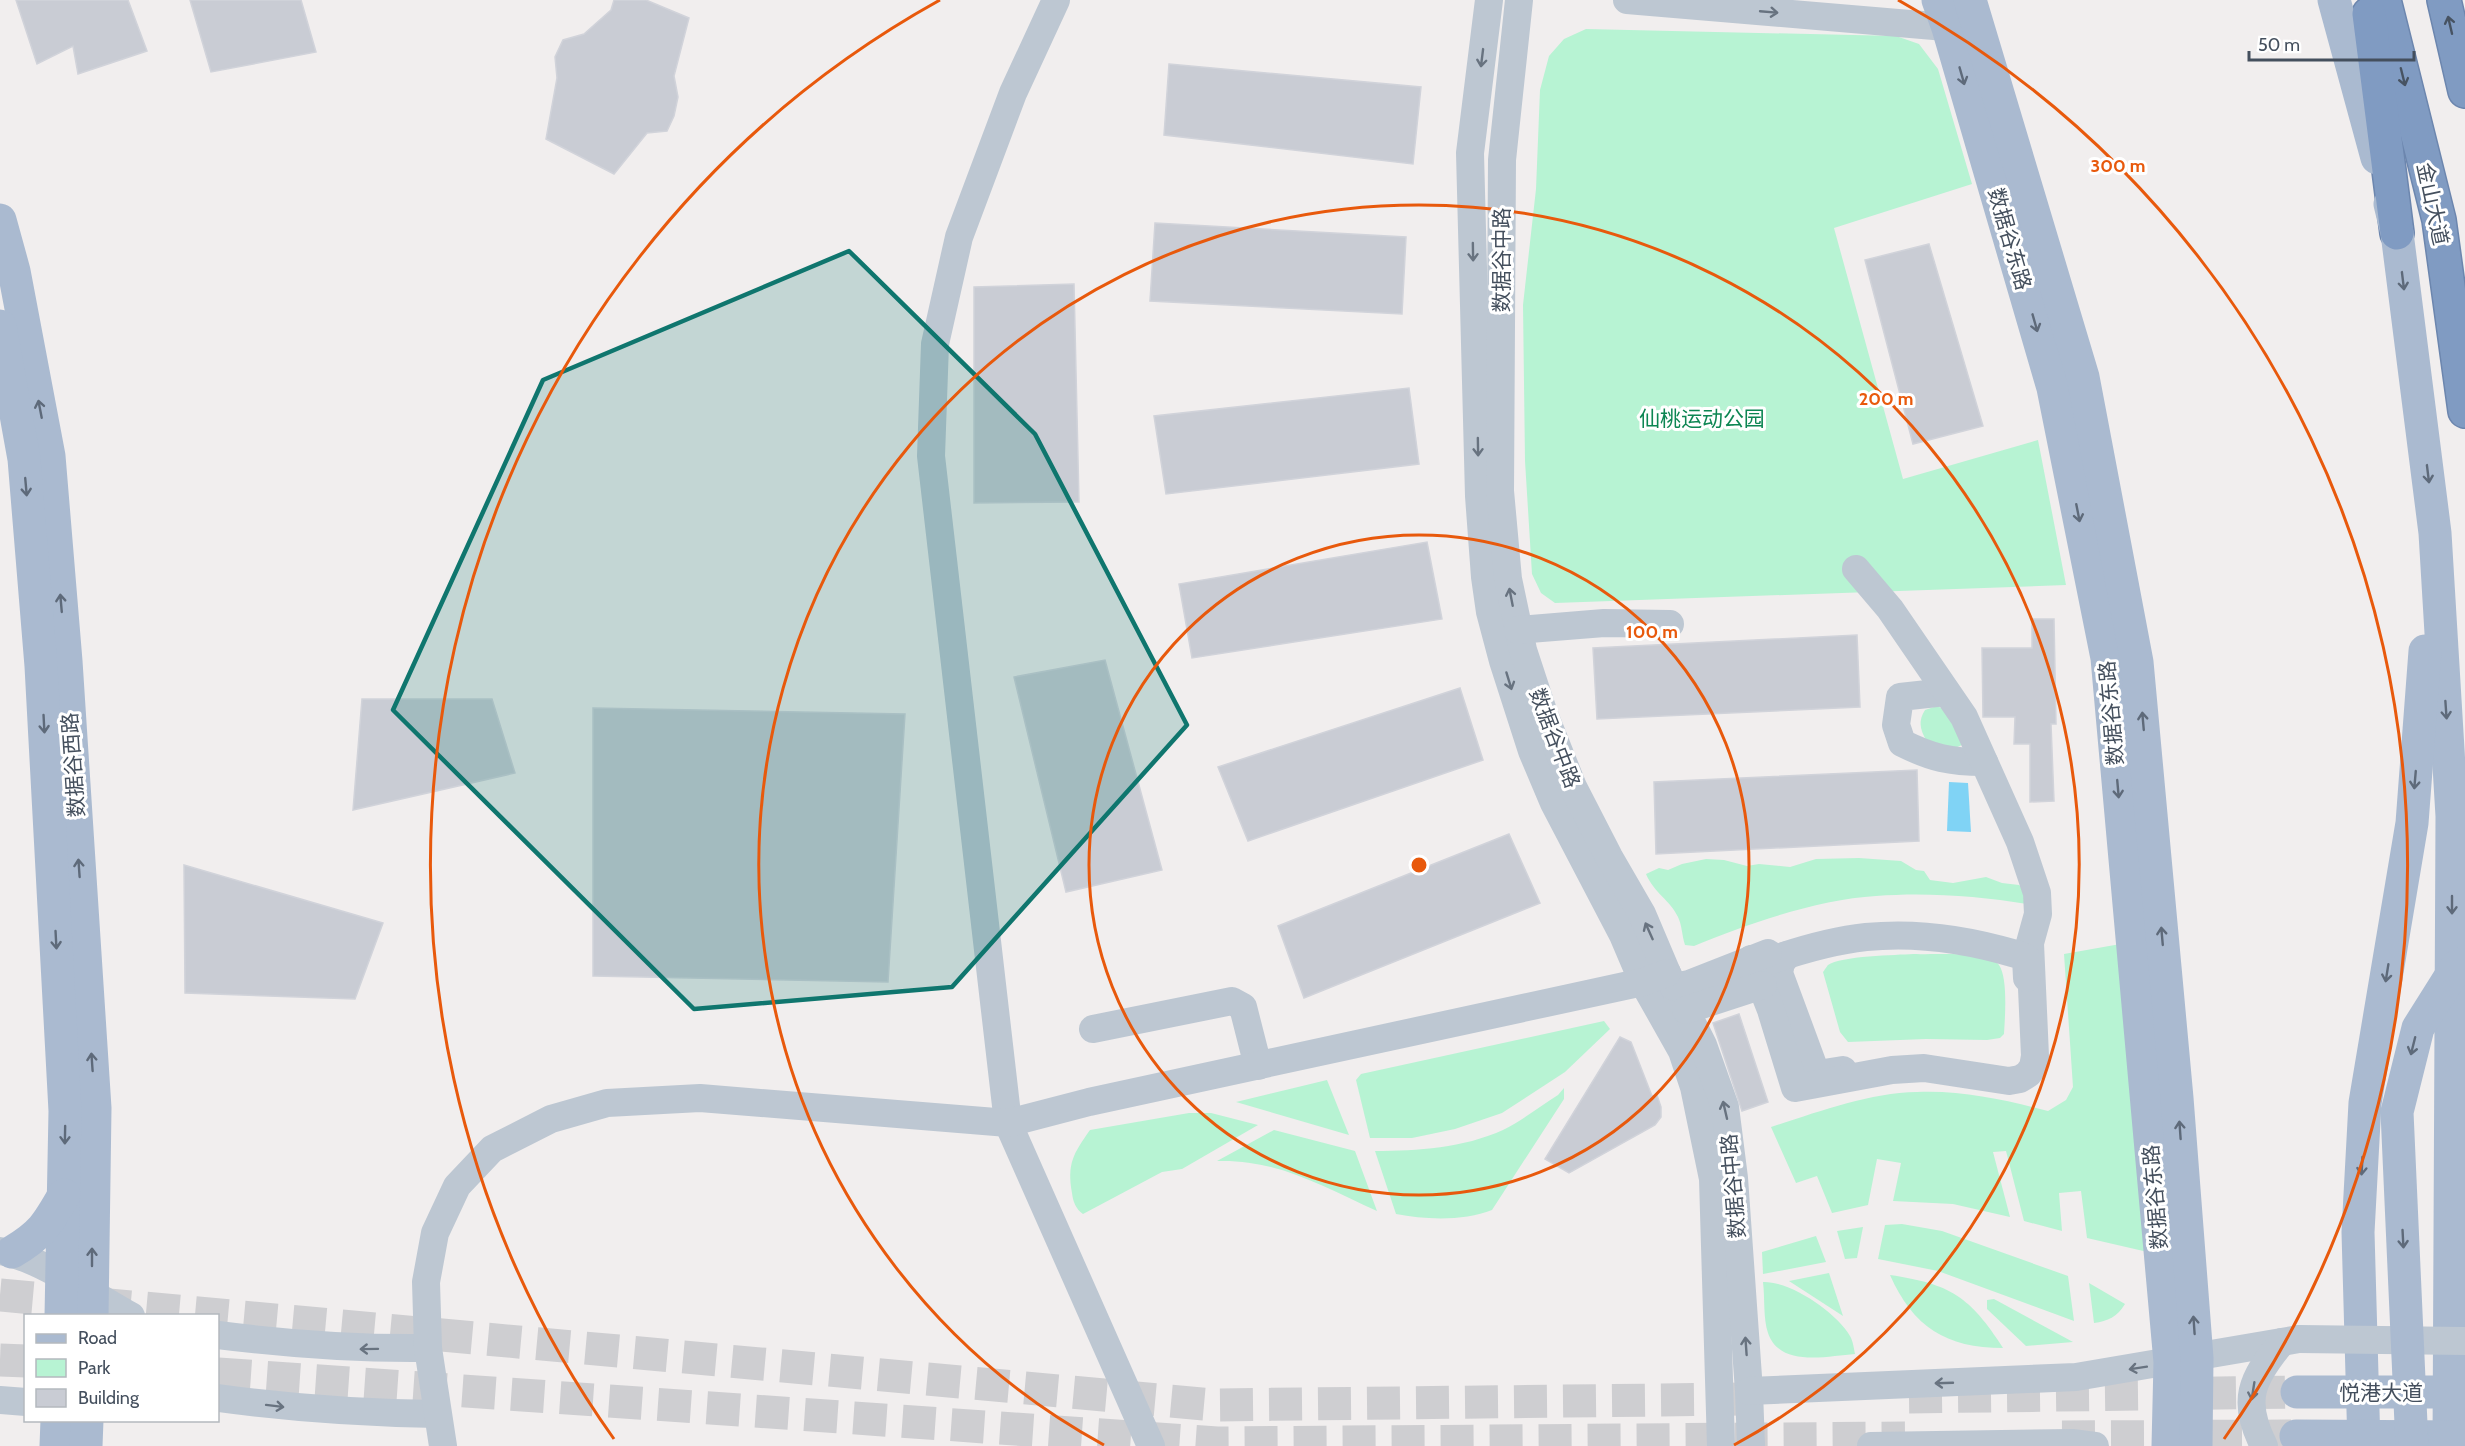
<svg xmlns="http://www.w3.org/2000/svg" width="2465" height="1446" font-family="Cabin,'Noto Sans SC',sans-serif">
  <style>
    .green { fill: #b7f3d3 }
    .water { fill: #80d3f5 }
    .building { fill: #c9ccd4; stroke: #d1d3da; stroke-width: 1.5 }
    .lines { fill: none; stroke-linecap: round; stroke-linejoin: round }
    .major-tunnel { stroke: #ceced1; stroke-width: 33; stroke-dasharray: 33 16; stroke-linecap: butt }
    .highway-casing { stroke: #6c86ae; stroke-width: 36 }
    .minor { stroke: #bdc7d2; stroke-width: 28 }
    .major { stroke: #aabad0; stroke-width: 33 }
    .highway { stroke: #809bc2; stroke-width: 33 }
    .minor-bridge { stroke: #bdc7d2; stroke-width: 28 }
    .major-bridge { stroke: #aabad0; stroke-width: 33 }
    .oneway { stroke: #687380 }
    .oneway2 { stroke: #475362 }
    .oneway3 { stroke: #5e6a7a }
    .marked { fill: #0f766e; fill-opacity: 0.2; stroke: #0f766e; stroke-width: 4.5; stroke-linejoin: round }
    .ring { fill: none; stroke: #e8590c; stroke-width: 3 }
    .labels { text-anchor: middle; dominant-baseline: central; stroke-width: 6; stroke-linejoin: round; paint-order: stroke }
    .street-label { font-size: 21px; fill: #444f5d; stroke: #fff }
    .park-label { font-size: 21px; fill: #0d8653; stroke: #fff }
    .centre { fill: #e8590c; stroke: #fff; stroke-width: 3 }
    .ring-label { font-size: 18px; text-anchor: middle; font-weight: bold; fill: #e8590c; stroke: #fff; stroke-width: 6; stroke-linejoin: round; paint-order: stroke }
  </style>
  <rect width="100%" height="100%" fill="#f1eeee"/>
  <!-- green -->
  <g class="green">
    <polygon points="1586,29 1896,36 1919,44 1938,69 1972,184 1834,228 1903,479 2038,440 2066,585 1555,603 1541,593 1532,574 1525,461 1523,305 1536,189 1540,90 1549,56 1564,39"/>
    <path d="M1937,706l11,5 14,34 -7,3 -29,-8c-6,-11 -8,-19 -1,-30z"/>
    <path d="M1859,858l42,3 15,9 8,1 6,9 23,3 33,-6 16,6 17,2 8,7v12c-48,-8 -102,-12 -151,-8 -57,3 -129,28 -182,50l-9,-1c-3,-9 -3,-20 -7,-28 -8,-17 -24,-24 -32,-43l13,-6 9,2 14,-6 24,-5 18,1 23,6 12,-2 31,3 26,-8z"/>
    <path d="M2126,943l26,310 -65,-15 -6,-47 -22,2 3,38 -38,-10 -18,-70 -13,1 17,65 -57,-13 -60,-3 8,-38 -24,-4 -9,46 -36,8 -15,-37 -21,7 -25,-56c47,-15 97,-34 146,-35 45,-2 89,8 131,19l18,-11 7,-13 -9,-133z"/>
    <path d="M1913,954c18,1 77,-4 86,11 9,13 6,52 5,69l-4,4 -13,2 -61,-1 -78,3 -8,-10 -17,-60c1,-1 4,-6 5,-7 12,-9 69,-10 85,-11z"/>
    <polygon points="1604,1021 1610,1029 1565,1072 1502,1113 1455,1129 1412,1138 1370,1138 1356,1080 1361,1074"/>
    <polygon points="1327,1080 1349,1135 1236,1102"/>
    <path d="M1564,1088v11l-72,111c-27,11 -66,10 -96,4l-21,-63c43,0 88,-3 128,-21 19,-9 37,-24 55,-35z"/>
    <path d="M1189,1113h22l47,12 -76,44 -20,3 -79,42c-7,-5 -10,-12 -11,-21 -5,-29 1,-39 18,-63z"/>
    <path d="M1274,1130l81,21 22,60c-54,-24 -99,-52 -160,-50z"/>
    <polygon points="1902,1224 1942,1231 2068,1276 2074,1321 1938,1271 1878,1259 1885,1225"/>
    <polygon points="1863,1227 1857,1258 1845,1259 1837,1231"/>
    <polygon points="1816,1236 1826,1262 1763,1274 1762,1252"/>
    <polygon points="1829,1273 1843,1316 1789,1281"/>
    <path d="M1890,1275c61,9 80,22 113,73 -57,0 -90,-21 -113,-73z"/>
    <path d="M1763,1282c28,-1 74,31 87,54 3,5 4,13 5,18 -28,2 -75,14 -87,-21 -5,-15 -3,-35 -5,-51z"/>
    <path d="M2089,1283l36,21c-8,13 -17,17 -31,19z"/>
    <polygon points="1994,1299 2073,1342 2026,1346 1987,1309 1987,1300"/>
  </g>
  <!-- water -->
  <polygon class="water" points="1949,782 1968,783 1971,832 1947,831"/>
  <!-- building -->
  <g class="building">
    <polygon points="16,0 128,0 147,51 78,74 73,46 37,64"/>
    <polygon points="190,0 301,0 316,52 211,72"/>
    <polygon points="614,0 646,0 689,18 674,76 678,97 674,116 667,131 647,133 614,174 546,139 557,78 555,57 563,40 584,34 611,10"/>
    <polygon points="1169,64 1421,87 1413,164 1164,135"/>
    <polygon points="1155,223 1406,237 1402,314 1150,301"/>
    <polygon points="1929,244 1983,426 1913,444 1865,260"/>
    <polygon points="1074,284 1079,502 974,503 974,287"/>
    <polygon points="1409,388 1419,464 1166,494 1154,416"/>
    <polygon points="1427,542 1442,619 1192,658 1179,584"/>
    <polygon points="2032,619 2054,619 2056,724 2051,724 2054,801 2030,802 2030,744 2014,744 2015,717 1983,717 1982,648 2032,648"/>
    <polygon points="1857,635 1860,707 1597,719 1593,648"/>
    <polygon points="1105,660 1162,870 1066,892 1014,677"/>
    <polygon points="1460,688 1483,760 1248,841 1218,767"/>
    <polygon points="362,699 492,699 515,773 353,810"/>
    <polygon points="593,708 905,714 888,982 593,976"/>
    <polygon points="1917,770 1919,841 1656,854 1654,782"/>
    <polygon points="1509,834 1540,903 1304,998 1278,926"/>
    <polygon points="184,865 383,923 355,999 185,993"/>
    <polygon points="1739,1014 1768,1102 1742,1111 1713,1023"/>
    <polygon points="1620,1037 1631,1042 1652,1096 1657,1095 1661,1107 1661,1117 1655,1125 1569,1173 1545,1159"/>
  </g>
  <g class="lines">
    <!-- major-tunnel -->
    <g class="major-tunnel">
      <polyline points="0,1295 1214,1405 1749,1399"/>
      <polyline points="0,1360 26,1361"/>
      <polyline points="218,1374 1217,1443 1905,1438"/>
      <polyline points="1909,1397 2297,1392"/>
      <polyline points="2062,1437 2296,1436"/>
    </g>
    <defs>
      <g id="highway">
        <polyline points="2384,0 2439,220 2465,411"/>
        <polyline points="2444,0 2465,91"/>
        <polyline points="2369,14 2397,233"/>
      </g>
    </defs>
    <!-- highway casing -->
    <use href="#highway" class="highway-casing"/>
    <!-- minor -->
    <g class="minor">
      <polyline points="1056,0 1013,93 959,237 935,344 931,456 1008,1123 1151,1446"/>
      <polyline points="1489,0 1470,153 1479,496 1485,577 1490,612 1503,661 1532,751 1554,803 1623,935 1643,982 1682,1051 1694,1087 1713,1179 1721,1446"/>
      <polyline points="1519,0 1502,160 1500,491 1508,579 1523,650 1544,714 1573,787 1609,857 1642,914 1667,973 1703,1045 1725,1107 1734,1178 1749,1391 1751,1446"/>
      <polyline points="1627,0 1969,29"/>
      <polyline points="1518,630 1604,623 1670,624"/>
      <path d="M1946,692l-46,5 -4,28 6,18c30,15 48,19 82,19"/>
      <polyline points="1787,955 1781,963 1779,973 1813,1065 1818,1074 1843,1070"/>
      <polyline points="1751,959 1771,1010 1795,1088 1892,1070 1924,1068 2009,1081 2020,1079 2028,1074 2033,1067 2035,1056 2030,943 2038,914 2037,893 2020,842 1964,717 1890,609 1856,569"/>
      <path d="M1755,966c35,-13 74,-25 111,-29 49,-5 103,3 150,17l10,4 1,20"/>
      <polyline points="1674,987 1689,984 1768,953"/>
      <polyline points="1686,1010 1763,985"/>
      <polyline points="1093,1029 1232,1001 1243,1007 1258,1066"/>
      <path d="M0,1251c37,5 96,46 131,65"/>
      <path d="M218,1335c71,9 137,14 210,13"/>
      <polyline points="1749,1391 2076,1377 2299,1339"/>
      <path d="M218,1398c73,10 145,15 219,16"/>
      <polyline points="0,1400 26,1402"/>
      <polyline points="443,1446 428,1348 426,1282 435,1233 457,1186 492,1149 551,1119 607,1103 700,1098 1008,1123 1089,1102 1643,982 1667,973"/>
      <polyline points="1871,1446 2072,1443 2095,1446"/>
      <path d="M2264,1446c-23,-45 -13,-67 18,-104"/>
    </g>
    <!-- major -->
    <g class="major">
      <polyline points="1938,0 1948,28 2053,388 2107,658 2170,1362 2168,1446"/>
      <polyline points="1970,0 2083,377 2137,662 2177,1098 2197,1358 2196,1446"/>
      <polyline points="2334,0 2377,158"/>
      <polyline points="2390,204 2397,233 2435,533 2452,816 2449,1446"/>
      <polyline points="0,220 14,271 49,456 66,661 95,1108 92,1316"/>
      <polyline points="0,326 24,459 41,666 65,1111 61,1316"/>
      <path d="M12,1252c29,-17 35,-27 52,-57"/>
      <polyline points="56,1446 57,1420"/>
      <polyline points="86,1446 87,1420"/>
      <polyline points="2364,1446 2358,1232 2365,1103 2412,823 2425,651"/>
    </g>
    <!-- highway -->
    <use href="#highway" class="highway"/>
    <!-- minor-bridge -->
    <polyline class="minor-bridge" points="2299,1339 2465,1341"/>
    <!-- major-bridge -->
    <g class="major-bridge">
      <polyline points="2297,1392 2465,1392"/>
      <polyline points="2296,1436 2465,1437"/>
      <polyline points="2412,1446 2397,1112 2418,1028 2457,966 2465,962"/>
    </g>
  </g>
  <!-- one-way arrows -->
  <defs><path id="oneway-shaft" d="M-6 0H5M1.5-3L5.5 0L1.5 3" fill="none" stroke-width="1.6" stroke-linecap="round" stroke-linejoin="round" transform="scale(1.5)"/></defs>
  <g class="oneway">
    <use href="#oneway-shaft" transform="translate(1769 12) rotate(5)"/>
    <use href="#oneway-shaft" transform="translate(1482 58) rotate(97)"/>
    <use href="#oneway-shaft" transform="translate(1473 252) rotate(89)"/>
    <use href="#oneway-shaft" transform="translate(1478 447) rotate(89)"/>
    <use href="#oneway-shaft" transform="translate(1511 597) rotate(-101)"/>
    <use href="#oneway-shaft" transform="translate(1509 681) rotate(73)"/>
    <use href="#oneway-shaft" transform="translate(1649 931) rotate(-114)"/>
    <use href="#oneway-shaft" transform="translate(1725 1110) rotate(-103)"/>
    <use href="#oneway-shaft" transform="translate(1746 1346) rotate(-94)"/>
    <use href="#oneway-shaft" transform="translate(369 1349) rotate(179)"/>
    <use href="#oneway-shaft" transform="translate(2138 1368) rotate(171)"/>
    <use href="#oneway-shaft" transform="translate(1944 1383) rotate(178)"/>
    <use href="#oneway-shaft" transform="translate(2253 1391) rotate(99)"/>
    <use href="#oneway-shaft" transform="translate(275 1406) rotate(7)"/>
  </g>
  <g class="oneway2">
    <use href="#oneway-shaft" transform="translate(2450 25) rotate(-103)"/>
    <use href="#oneway-shaft" transform="translate(2403 77) rotate(76)"/>
  </g>
  <g class="oneway3">
    <use href="#oneway-shaft" transform="translate(1962 76) rotate(74)"/>
    <use href="#oneway-shaft" transform="translate(2403 281) rotate(83)"/>
    <use href="#oneway-shaft" transform="translate(2035 323) rotate(74)"/>
    <use href="#oneway-shaft" transform="translate(40 409) rotate(-101)"/>
    <use href="#oneway-shaft" transform="translate(2428 474) rotate(83)"/>
    <use href="#oneway-shaft" transform="translate(26 487) rotate(85)"/>
    <use href="#oneway-shaft" transform="translate(2078 513) rotate(79)"/>
    <use href="#oneway-shaft" transform="translate(61 603) rotate(-95)"/>
    <use href="#oneway-shaft" transform="translate(2446 710) rotate(86)"/>
    <use href="#oneway-shaft" transform="translate(2143 721) rotate(-95)"/>
    <use href="#oneway-shaft" transform="translate(44 724) rotate(87)"/>
    <use href="#oneway-shaft" transform="translate(2415 780) rotate(95)"/>
    <use href="#oneway-shaft" transform="translate(2118 789) rotate(85)"/>
    <use href="#oneway-shaft" transform="translate(79 868) rotate(-94)"/>
    <use href="#oneway-shaft" transform="translate(2452 905) rotate(90)"/>
    <use href="#oneway-shaft" transform="translate(2162 936) rotate(-95)"/>
    <use href="#oneway-shaft" transform="translate(56 940) rotate(87)"/>
    <use href="#oneway-shaft" transform="translate(2387 973) rotate(99)"/>
    <use href="#oneway-shaft" transform="translate(2413 1046) rotate(104)"/>
    <use href="#oneway-shaft" transform="translate(92 1062) rotate(-94)"/>
    <use href="#oneway-shaft" transform="translate(2180 1130) rotate(-94)"/>
    <use href="#oneway-shaft" transform="translate(65 1135) rotate(91)"/>
    <use href="#oneway-shaft" transform="translate(2362 1166) rotate(93)"/>
    <use href="#oneway-shaft" transform="translate(2403 1239) rotate(87)"/>
    <use href="#oneway-shaft" transform="translate(92 1257) rotate(-90)"/>
    <use href="#oneway-shaft" transform="translate(2194 1325) rotate(-94)"/>
  </g>
  <!-- marked area -->
  <path class="marked" d="M849,251l186,183 152,291 -235,262 -258,22 -301,-299 150,-330z"/>
  <!-- distance rings -->
  <g class="ring">
    <circle cx="1419" cy="865" r="330"/>
    <path d="M1104 1445A660 660 0 1 1 1734 1445"/>
    <path d="M614 1439A989 989 0 0 1 940 0M1898 0A989 989 0 0 1 2224 1439"/>
  </g>
  <g class="labels">
    <!-- street labels -->
    <g class="street-label">
      <text transform="translate(2433 204) rotate(78)">金山大道</text>
      <text transform="translate(2010 239) rotate(74)">数据谷东路</text>
      <text transform="translate(1501 260) rotate(-90)">数据谷中路</text>
      <text transform="translate(2111 713) rotate(-95)">数据谷东路</text>
      <text transform="translate(1555 738) rotate(69)">数据谷中路</text>
      <text transform="translate(73 765) rotate(-94)">数据谷西路</text>
      <text transform="translate(1733 1186) rotate(-95)">数据谷中路</text>
      <text transform="translate(2155 1197) rotate(-95)">数据谷东路</text>
      <text x="2381" y="1392">悦港大道</text>
    </g>
    <!-- park labels -->
    <g class="park-label">
      <text x="1702" y="418">仙桃运动公园</text>
    </g>
  </g>
  <circle cx="1419" cy="865" r="9" class="centre"/>
  <g class="ring-label">
    <text x="2118" y="172">300 m</text>
    <text x="1886" y="405">200 m</text>
    <text x="1652" y="638">100 m</text>
  </g>
  <!-- legend -->
  <rect x="24" y="1314" width="195" height="108" fill="#ffffff" stroke="#b4b9be" stroke-width="1.5"/>
  <rect x="36" y="1334" width="30" height="9" fill="#aabad0" stroke="#b4b9be" stroke-width="1.5"/>
  <text x="78" y="1344" font-size="18" fill="#444f5d">Road</text>
  <rect x="36" y="1359" width="30" height="18" fill="#b7f3d3" stroke="#b4b9be" stroke-width="1.5"/>
  <text x="78" y="1374" font-size="18" fill="#444f5d">Park</text>
  <rect x="36" y="1389" width="30" height="18" fill="#c9ccd4" stroke="#b4b9be" stroke-width="1.5"/>
  <text x="78" y="1404" font-size="18" fill="#444f5d">Building</text>
  <!-- scale -->
  <path d="M2249 51v9h165v-9" fill="none" stroke="#444f5d" stroke-width="3"/>
  <text x="2258" y="51" font-size="18" fill="#444f5d" stroke="#ffffff" stroke-width="4.5" paint-order="stroke">50 m</text>
</svg>
